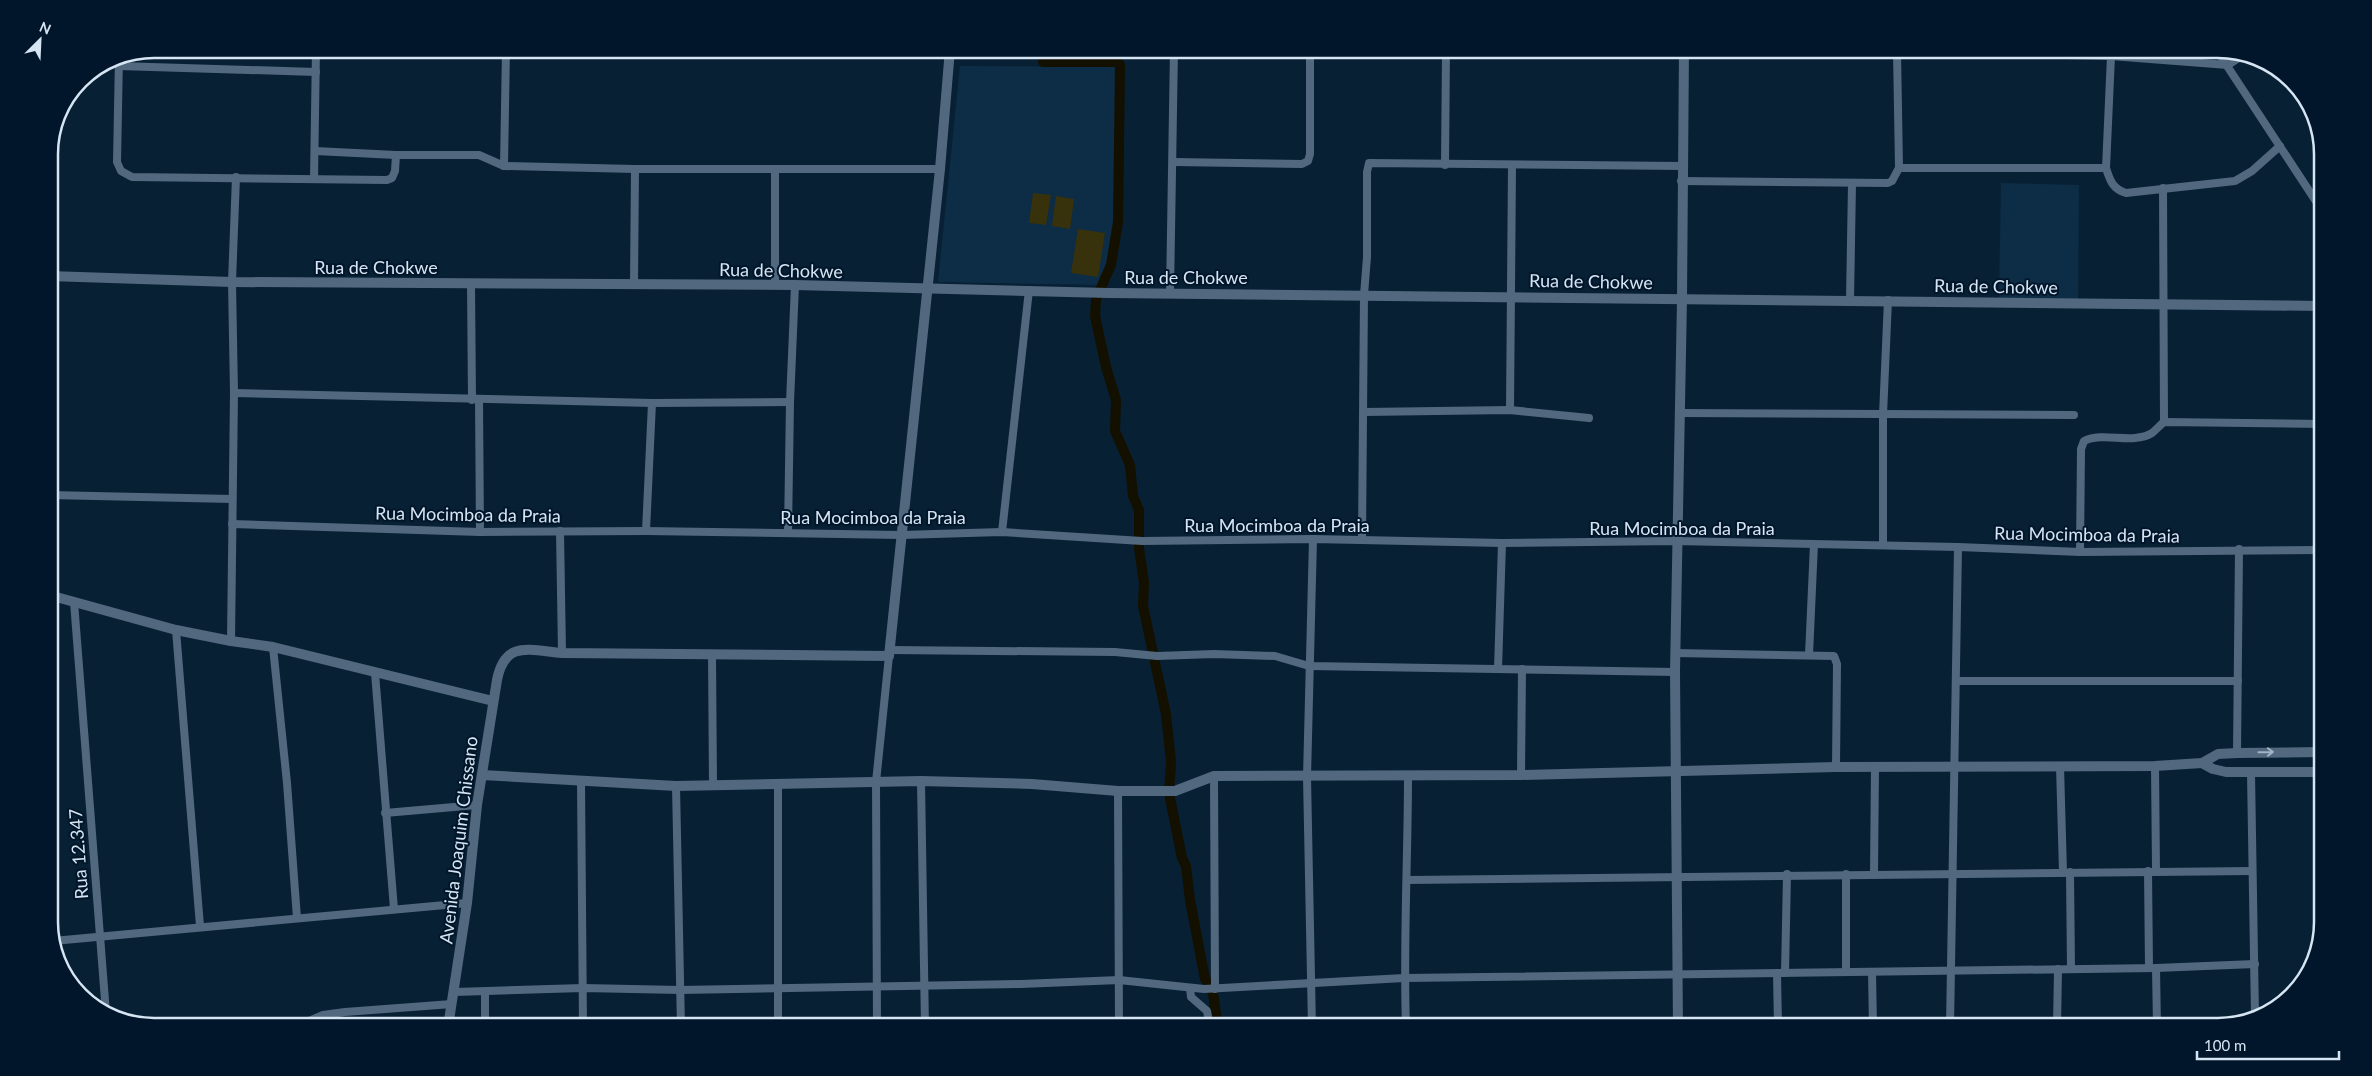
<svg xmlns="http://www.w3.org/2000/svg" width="2372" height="1076" font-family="Lato,sans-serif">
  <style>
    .built { fill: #0d2c45 }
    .park { fill: #37320c }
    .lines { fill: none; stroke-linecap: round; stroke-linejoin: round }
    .canal { stroke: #131000; stroke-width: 10 }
    .minor { stroke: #51687e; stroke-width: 8 }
    .tertiary { stroke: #51687e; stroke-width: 10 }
    .oneway { stroke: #a1b3c4 }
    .labels { text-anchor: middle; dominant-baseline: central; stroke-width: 4; stroke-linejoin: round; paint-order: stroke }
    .street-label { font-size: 18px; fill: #d6e5f3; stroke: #01162a }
    .rim { fill: none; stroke: #d6e5f3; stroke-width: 2.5 }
  </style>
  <rect width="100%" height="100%" fill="#082034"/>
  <!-- built -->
  <g class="built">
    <polygon points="960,66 1119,67 1118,206 1110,260 1099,285 938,282"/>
    <polygon points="2001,183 2079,185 2078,301 1999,298"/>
  </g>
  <!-- park -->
  <g class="park">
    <polygon points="1033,193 1051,195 1046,225 1029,223"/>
    <polygon points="1056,196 1074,199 1070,229 1052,226"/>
    <polygon points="1078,229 1105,233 1098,277 1071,273"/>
  </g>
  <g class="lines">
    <!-- canal -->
    <polyline class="canal" points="1043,62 1118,62 1120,65 1118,222 1111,265 1096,299 1095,316 1106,367 1116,400 1115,431 1130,465 1133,496 1139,510 1139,548 1144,583 1143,606 1166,714 1171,762 1169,793 1182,858 1186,866 1190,900 1205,979 1212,987 1218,1027"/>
    <!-- minor -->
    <g class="minor">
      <polyline points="1501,49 1683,52 1897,51 2111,56 2228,65 2245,54"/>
      <polyline points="2216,49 2323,212"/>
      <polyline points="119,56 117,162 121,171 132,177 387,180 392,178 395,171 396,155"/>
      <path d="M2111,56l-5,112c4,13 7,21 20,25l109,-12 17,-10 28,-25"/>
      <polyline points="2170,60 2176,49"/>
      <polyline points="119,66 316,72"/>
      <polyline points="315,151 396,155 479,155 504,166 635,169 940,169"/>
      <polyline points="1174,162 1302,164 1308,161 1310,154 1310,49"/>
      <polyline points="1445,165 1446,49"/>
      <polyline points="504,166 506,49"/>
      <polyline points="1899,168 2106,168"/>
      <polyline points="314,179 316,49"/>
      <polyline points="1681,181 1888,183 1892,181 1899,168 1897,51"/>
      <polyline points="2163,188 2164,422"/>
      <polyline points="471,284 472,400"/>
      <polyline points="634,284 635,169"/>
      <polyline points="775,285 775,169"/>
      <polyline points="1170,293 1174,49"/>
      <polyline points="1850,300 1852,184"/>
      <polyline points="234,393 652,403 790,402"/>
      <polyline points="479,400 480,532"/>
      <polyline points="1510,410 1512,166"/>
      <polyline points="1364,412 1510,410 1589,418"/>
      <polyline points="1679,413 2074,415"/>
      <polyline points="49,495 232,499"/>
      <polyline points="232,524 480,532 646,531 901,535 1002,532 1142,541 1313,539 1502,543 1676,541 1958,547 2080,552 2323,550"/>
      <polyline points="560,531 562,653"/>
      <polyline points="646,531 652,403"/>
      <polyline points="788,532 790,402 795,285"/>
      <polyline points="1002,532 1029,290"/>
      <polyline points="1362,540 1364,295 1367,257 1367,172 1369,163 1682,166"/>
      <polyline points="1883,545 1883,415 1888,300"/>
      <path d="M2080,552l1,-103 3,-8c20,-10 48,4 68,-8 4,-3 8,-8 12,-11l159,2"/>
      <polyline points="74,602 106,1013"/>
      <polyline points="176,630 200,926"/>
      <polyline points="231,641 234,393 232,282 236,177"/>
      <polyline points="273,647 287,783 297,918"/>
      <polyline points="890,650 1115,652 1157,656 1214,654 1275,656 1309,666 1675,672"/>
      <polyline points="1675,653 1834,656 1837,664 1836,767"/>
      <polyline points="712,654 713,785"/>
      <polyline points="1809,655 1814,544"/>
      <polyline points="1498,669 1502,543"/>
      <polyline points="375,673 394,909"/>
      <polyline points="1956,681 2238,681"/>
      <polyline points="2237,753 2239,549"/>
      <polyline points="2060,766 2063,872"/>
      <polyline points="2155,766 2156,871"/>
      <polyline points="2251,773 2255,1016"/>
      <polyline points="1521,775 1522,669"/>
      <polyline points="1214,776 1215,989"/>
      <polyline points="581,781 583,1027"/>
      <polyline points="921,781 925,1027"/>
      <polyline points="676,786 681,1027"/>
      <polyline points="1118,791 1119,1027"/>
      <polyline points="385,813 477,805"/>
      <polyline points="2148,871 2149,968"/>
      <polyline points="2070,872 2071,969"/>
      <polyline points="1874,873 1875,767"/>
      <polyline points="1846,874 1846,972"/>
      <polyline points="1408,880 2252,871"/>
      <polyline points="53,941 467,903"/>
      <polyline points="2156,968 2157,1027"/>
      <polyline points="1872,972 1873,1027"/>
      <polyline points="1777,973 1778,1027"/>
      <polyline points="1785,973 1787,874"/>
      <polyline points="1190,988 1191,997 1207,1011 1210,1027"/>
      <polyline points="455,992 583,988 680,990 1021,984 1119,980 1204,989 1404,978 2156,968 2255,964"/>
      <polyline points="485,992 485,1027"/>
      <polyline points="253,1027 309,1021 323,1015 345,1012 452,1004"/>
      <polyline points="778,1027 778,783"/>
      <polyline points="877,1027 876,782 889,656"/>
      <polyline points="1312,1027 1307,777 1313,539"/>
      <path d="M1406,1027c-3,-83 2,-167 2,-251"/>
      <polyline points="1950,1027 1958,547"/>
      <polyline points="2057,1027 2058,969"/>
    </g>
    <!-- tertiary -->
    <g class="tertiary">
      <polyline points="49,276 232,282 795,285 1109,293 2323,306"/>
      <polyline points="49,595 176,630 231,641 273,647 493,701"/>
      <polyline points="2202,763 2213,769 2226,772 2323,772"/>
      <polyline points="482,775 676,786 921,781 1032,784 1118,791 1175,791 1214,776 1521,775 1836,767 2155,766 2202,763 2218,754 2237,753 2323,752"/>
      <path d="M448,1027l19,-124 10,-98 20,-125c8,-40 32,-30 65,-27l327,3 51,-487 10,-120"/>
      <polyline points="1678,1027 1675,672 1682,299 1684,49"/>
    </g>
  </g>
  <!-- one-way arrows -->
  <defs><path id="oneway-shaft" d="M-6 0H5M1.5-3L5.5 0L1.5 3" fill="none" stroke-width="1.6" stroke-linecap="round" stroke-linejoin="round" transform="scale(1.25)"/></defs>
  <use class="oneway" href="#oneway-shaft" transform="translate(2266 752) rotate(-1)"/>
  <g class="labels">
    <!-- street labels -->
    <g class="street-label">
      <text x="376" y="267">Rua de Chokwe</text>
      <text transform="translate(781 270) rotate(1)">Rua de Chokwe</text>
      <text x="1186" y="277">Rua de Chokwe</text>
      <text transform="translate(1591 281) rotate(1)">Rua de Chokwe</text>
      <text transform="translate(1996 286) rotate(1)">Rua de Chokwe</text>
      <text transform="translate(468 514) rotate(1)">Rua Mocimboa da Praia</text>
      <text x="873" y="517">Rua Mocimboa da Praia</text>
      <text x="1277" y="525">Rua Mocimboa da Praia</text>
      <text x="1682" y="528">Rua Mocimboa da Praia</text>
      <text transform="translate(2087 534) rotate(1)">Rua Mocimboa da Praia</text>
      <text transform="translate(458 840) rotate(-83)">Avenida Joaquim Chissano</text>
      <text transform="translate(78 854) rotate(-94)">Rua 12.347</text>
    </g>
  </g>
  <!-- crop -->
  <path d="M0 0H2372V1076H0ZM154 58H2218A96 96 0 0 1 2314 154V922A96 96 0 0 1 2218 1018H154A96 96 0 0 1 58 922V154A96 96 0 0 1 154 58Z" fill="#01162a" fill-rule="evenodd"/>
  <path class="rim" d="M154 58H2218A96 96 0 0 1 2314 154V922A96 96 0 0 1 2218 1018H154A96 96 0 0 1 58 922V154A96 96 0 0 1 154 58Z"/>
  <!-- north arrow -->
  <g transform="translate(40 40) rotate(24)" stroke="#01162a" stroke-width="4" paint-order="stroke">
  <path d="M0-4L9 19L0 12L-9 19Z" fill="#d6e5f3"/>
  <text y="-8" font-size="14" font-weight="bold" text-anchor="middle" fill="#d6e5f3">N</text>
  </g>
  <!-- scale -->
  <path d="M2197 1051v8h142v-8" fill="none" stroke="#d6e5f3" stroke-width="2.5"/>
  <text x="2204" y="1051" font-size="15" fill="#d6e5f3" stroke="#01162a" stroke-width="4" paint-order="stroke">100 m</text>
</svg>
